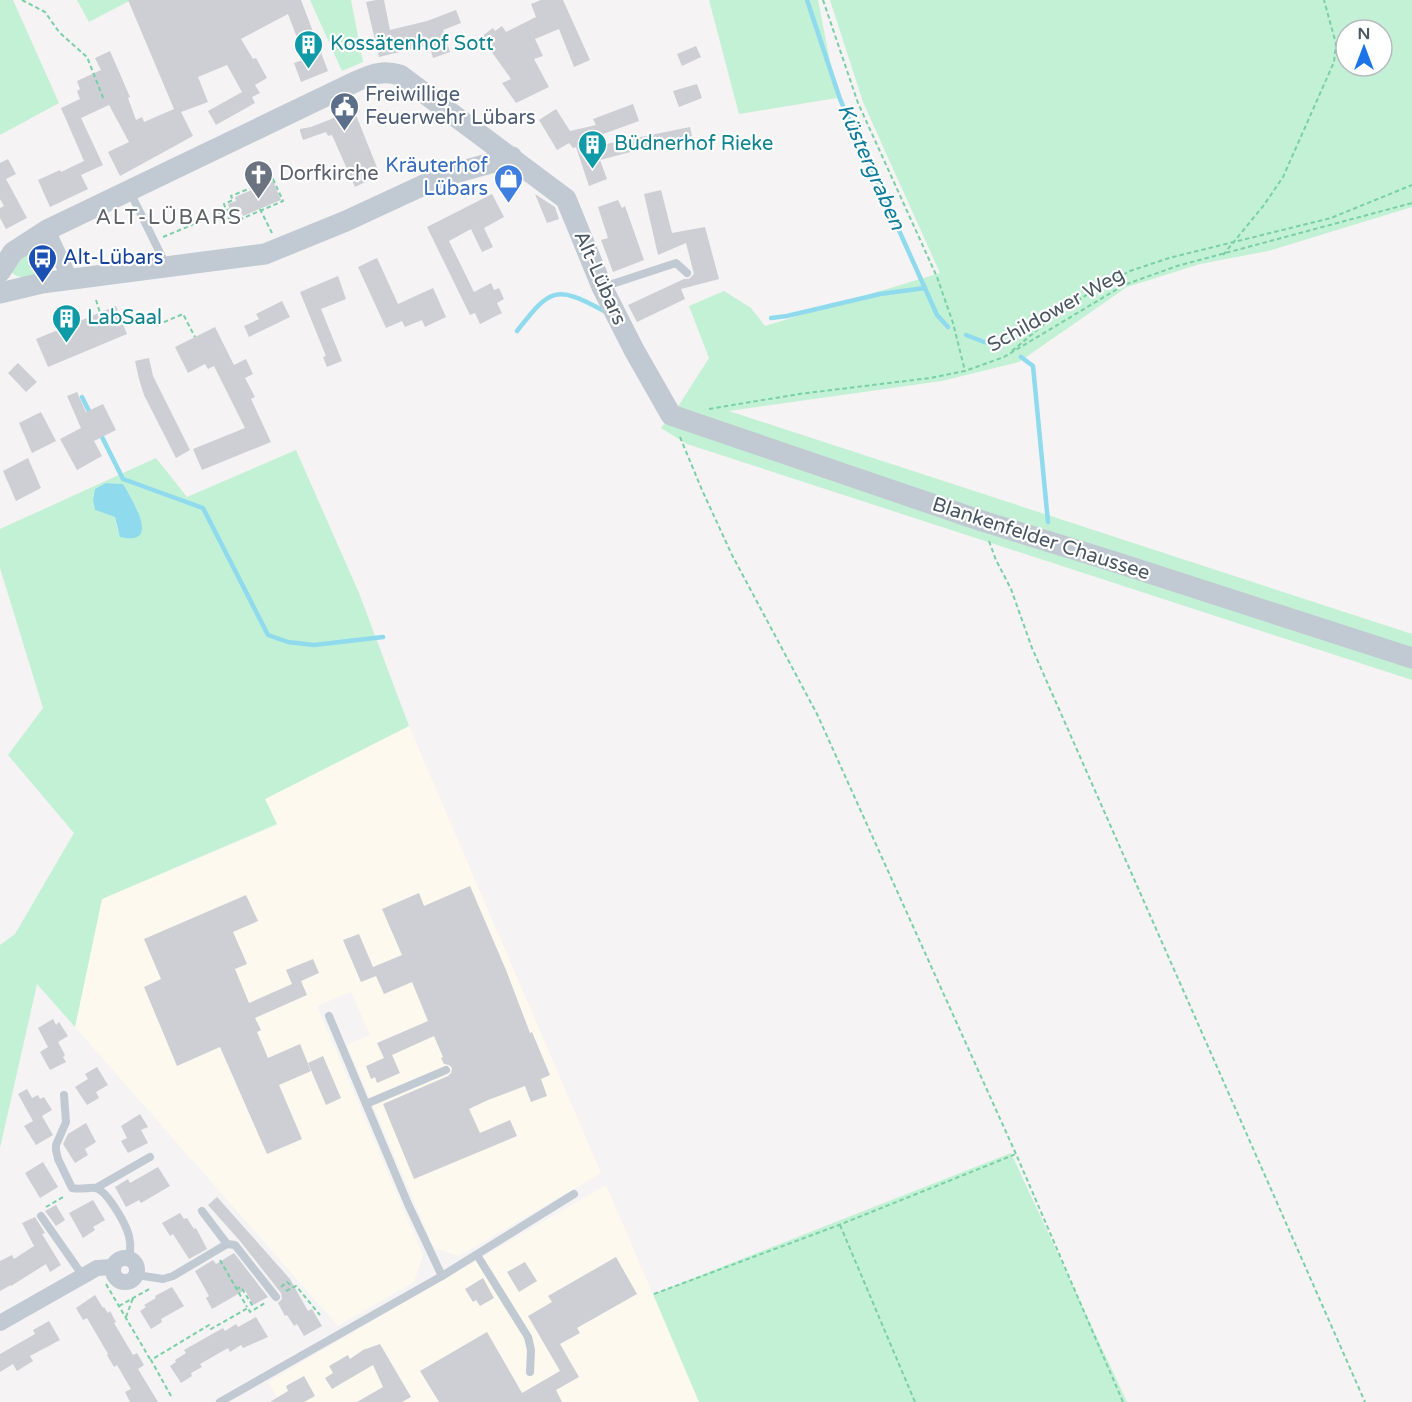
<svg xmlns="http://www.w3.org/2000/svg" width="1412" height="1402" font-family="'Varela Round',sans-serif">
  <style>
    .commercial { fill: #fdf9ef }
    .green { fill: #c3f1d5; fill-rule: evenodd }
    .water { fill: #90daee }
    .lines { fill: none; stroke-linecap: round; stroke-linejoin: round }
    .stream { stroke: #90daee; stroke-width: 4.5 }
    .building { fill: #cdcfd5 }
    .path { stroke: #7ad0a6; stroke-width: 2; stroke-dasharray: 4.5 3; stroke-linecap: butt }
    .service { stroke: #c1cad2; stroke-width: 8 }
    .minor { stroke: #c1cad2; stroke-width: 16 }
    .tertiary { stroke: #c1cad2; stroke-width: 21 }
    .labels { text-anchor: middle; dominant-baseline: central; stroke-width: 4.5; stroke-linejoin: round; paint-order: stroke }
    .culture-label { font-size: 20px; fill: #0d838f; stroke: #fff; text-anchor: start }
    .service-label { font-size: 20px; fill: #4e5e75; stroke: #fff; text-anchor: start }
    .shop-label { font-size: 20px; fill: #366cbe; stroke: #fff; text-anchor: end }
    .worship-label { font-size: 20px; fill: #5b616d; stroke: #fff; text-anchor: start }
    .transit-label { font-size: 20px; fill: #164399; stroke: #fff; text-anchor: start }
    .street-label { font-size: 20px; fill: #4a5661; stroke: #fff }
    .water-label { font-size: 21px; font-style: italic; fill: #0c7c9b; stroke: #fff }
    .neighbourhood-label { font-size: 21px; letter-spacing: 1.5px; fill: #5f6368; stroke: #fff }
  </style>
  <rect width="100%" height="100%" fill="#f5f3f3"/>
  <!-- commercial -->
  <g class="commercial">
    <polygon points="409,726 601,1173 459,1256 434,1248 347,1045 370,1035 351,992 317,1006 423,1255 414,1282 338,1326 75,1027 102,899 277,825 265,799"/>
    <polygon points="606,1185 699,1402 280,1402 268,1382"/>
  </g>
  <!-- green -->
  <g class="green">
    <polygon points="0,0 13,0 59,103 0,135"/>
    <polygon points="77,0 131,0 89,22"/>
    <polygon points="310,0 351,0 363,62 342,71"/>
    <polygon points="709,0 818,0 837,98 739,114"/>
    <path d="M830,0h582v207l-144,44 -68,13 -73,23 -108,75 -77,19 -213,30 683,223v46l-725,-236 -26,-16 18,-23 30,-47 -20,-52 35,-15 27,17 14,18 175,-53 -77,-171zM1346,30h36v36h-36z"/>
    <path d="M44,248l5,5 5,11 -5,10c-14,2 -30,9 -39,-4l3,-8 25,-13z"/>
    <path d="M296,450l63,143 50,133 -144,73 12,25 -175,75 -27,128 -38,-43 -37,164v-203l15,-11 59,-101 -66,-78 35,-47 -43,-140v-39l156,-71 31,39zM106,483l17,1 15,27 -20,20 -3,-14 -20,-7 -2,-15z"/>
    <polygon points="1011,1153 1127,1402 699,1402 653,1294"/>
  </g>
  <!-- water -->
  <path class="water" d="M106,483l17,1c8,14 40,63 -3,53l-5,-20 -20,-7 -2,-11 2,-10z"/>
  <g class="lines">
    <!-- stream -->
    <g class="stream">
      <polyline points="807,0 840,99 937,315 948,327"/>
      <polyline points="771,318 787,316 880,294 925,288"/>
      <path d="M517,331c33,-42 38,-47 87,-20"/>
      <polyline points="966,335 1000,348"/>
      <polyline points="1021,357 1033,366 1048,522"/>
      <polyline points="82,397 91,415"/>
      <polyline points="100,433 123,479 203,508 268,635 288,642 314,645 383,637"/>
    </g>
  </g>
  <!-- building -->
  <g class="building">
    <polygon points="128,0 301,0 328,71 301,82 294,63 305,59 288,14 241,39 253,59 256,58 267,78 255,85 260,93 252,97 255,103 216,125 208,111 242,92 227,65 198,77 208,102 181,112 193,136 120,176 108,152 129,142 109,105 81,118 103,165 81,175 88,189 50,207 38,180 60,170 61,172 84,161 61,108 80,99 77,91 80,89 77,81 101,70 95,58 110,51 130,97 128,98 136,120 142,117 144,122 174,109"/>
    <polygon points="376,0 384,0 390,30 427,21 456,10 461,23 443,30 450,52 433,58 429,45 379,57 366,2"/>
    <polygon points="541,0 563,0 590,60 574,67 559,29 535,39 543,56 534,59 549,87 516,103 502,83 511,79 481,37 493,28 495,31 502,26 506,32 536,17 531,4"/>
    <polygon points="696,46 701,57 682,66 677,54"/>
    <polygon points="697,84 702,98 679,107 673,91"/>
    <polygon points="633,104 639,121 603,134 606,144 690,127 692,136 600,160 607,179 589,186 576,147 573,148 569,143 557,150 539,120 556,109 570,131 596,125 593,119"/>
    <polygon points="354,110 380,175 355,187 332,135 328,136 326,132 303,140 300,131 300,129 311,127"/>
    <polygon points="8,159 16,174 6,179 27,218 6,229 0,218 0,208 4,206 0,199 0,163"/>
    <polygon points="273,181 281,200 243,216 241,212 232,216 228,204 236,201 235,197"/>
    <polygon points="661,190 672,233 705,227 719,279 681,289 685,299 637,322 628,305 684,279 689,279 694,274 686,243 658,255 644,194"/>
    <polygon points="492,194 504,217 484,228 493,247 482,252 471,229 449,241 474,292 491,283 494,290 499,288 504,299 497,303 502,313 480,324 475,313 470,315 427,227"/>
    <polygon points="535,194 555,207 559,219 547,223"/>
    <polygon points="618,200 622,208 625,206 644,260 613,272 601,240 608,238 598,207"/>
    <polygon points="377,258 398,304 433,288 446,317 425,327 422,320 405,327 402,321 386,328 358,267"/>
    <polygon points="338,276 346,299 321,309 342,361 327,367 323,357 326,356 300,292"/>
    <polygon points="282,301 290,317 249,337 244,326 259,319 256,314"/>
    <polygon points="116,306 127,334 48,367 36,339"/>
    <polygon points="215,327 234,365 246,359 253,374 245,378 255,397 251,399 271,442 202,470 193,449 245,428 214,366 208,369 205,364 188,373 175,347"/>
    <polygon points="149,358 153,376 190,450 176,458 144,395 139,379 135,361"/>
    <polygon points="18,363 37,382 26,392 8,373"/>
    <polygon points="77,392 86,412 103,404 116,430 94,441 102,456 77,470 60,439 81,428 67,396"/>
    <polygon points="41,412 56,441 32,453 19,423"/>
    <polygon points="28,458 41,488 16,501 3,471"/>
    <polygon points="470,886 506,970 530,1033 532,1032 550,1075 541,1079 547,1096 531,1102 525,1086 488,1100 469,1109 480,1133 510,1120 517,1136 414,1179 383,1104 448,1076 451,1073 452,1068 449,1065 444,1064 441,1058 443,1057 434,1036 392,1055 400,1073 377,1083 375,1077 371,1079 366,1066 384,1058 377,1043 428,1021 412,982 384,994 376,976 361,982 343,940 359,934 373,967 402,955 382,909 419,893 424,906"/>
    <polygon points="246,895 258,921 233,932 247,964 235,969 249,1003 292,984 286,970 313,959 319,973 301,981 307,995 255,1018 261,1030 257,1032 268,1058 300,1044 311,1071 279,1085 302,1139 267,1154 220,1047 177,1066 144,987 161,979 144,939"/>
    <polygon points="53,1019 56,1025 59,1022 68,1036 58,1042 65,1055 63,1057 66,1062 50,1070 40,1052 48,1047 38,1028"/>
    <polygon points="323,1056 341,1098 326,1105 308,1063"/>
    <polygon points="97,1067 108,1085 96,1092 99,1098 87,1105 75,1087 88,1079 85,1074"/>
    <polygon points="27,1089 32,1098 38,1095 40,1099 44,1097 52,1110 42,1116 53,1135 36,1145 24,1126 33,1121 18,1094"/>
    <polygon points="140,1114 148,1127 141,1130 148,1143 128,1153 121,1141 127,1138 121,1126"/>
    <polygon points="86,1123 96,1142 85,1149 88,1155 75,1163 63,1144 68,1134"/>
    <polygon points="43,1162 58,1187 40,1198 25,1173"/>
    <polygon points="158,1167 170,1186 141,1203 139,1200 126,1207 115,1187 128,1179 130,1183"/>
    <polygon points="217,1197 290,1279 308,1311 312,1309 322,1326 304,1336 297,1324 294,1326 287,1315 285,1316 278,1303 282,1299 281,1293 240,1241 208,1205"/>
    <polygon points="93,1200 105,1220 93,1227 95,1230 83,1238 69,1213"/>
    <polygon points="56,1205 65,1220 56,1226 45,1211"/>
    <polygon points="180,1213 184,1219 187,1218 194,1229 196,1228 207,1249 189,1259 173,1234 170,1236 162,1223"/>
    <polygon points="35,1217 45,1233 42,1234 61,1265 50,1272 46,1264 11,1286 11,1285 0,1291 0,1261 12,1255 14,1259 34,1246 22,1223"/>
    <polygon points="234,1253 268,1297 253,1305 245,1290 212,1309 206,1298 209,1296 195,1271 213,1260 216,1264"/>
    <polygon points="616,1257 637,1294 577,1328 580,1333 560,1344 579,1377 556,1390 562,1402 439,1402 420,1371 487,1332 522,1393 560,1371 528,1316 552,1302 548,1296"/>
    <polygon points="525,1262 537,1281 519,1292 507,1272"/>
    <polygon points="483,1278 494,1298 480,1306 476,1300 473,1302 465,1289"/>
    <polygon points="172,1287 184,1306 161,1319 162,1322 151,1329 140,1311 146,1307 144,1305 156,1298 155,1296"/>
    <polygon points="95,1295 103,1308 104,1307 108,1313 110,1311 116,1322 114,1323 133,1355 137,1353 144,1365 138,1369 158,1402 130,1402 125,1392 131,1389 117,1365 114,1367 107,1355 108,1354 87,1318 83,1320 76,1308"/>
    <polygon points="256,1317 268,1337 243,1348 241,1345 230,1352 228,1348 200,1364 202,1367 191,1373 192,1376 181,1383 170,1366 176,1362 175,1360 186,1353 184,1350 223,1328 225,1331 236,1324 238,1327"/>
    <polygon points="49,1321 60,1340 30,1356 33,1361 17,1371 13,1364 0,1372 0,1354 35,1334 33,1330"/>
    <polygon points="380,1344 411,1397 402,1402 357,1402 383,1387 373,1365 332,1389 325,1378 333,1373 329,1366 348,1355 350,1359 363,1350"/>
    <polygon points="304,1376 315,1396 304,1402 270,1402 288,1391 286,1386"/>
  </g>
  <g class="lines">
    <!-- path -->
    <g class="path">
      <polyline points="22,0 45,12 59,32 87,57 104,100"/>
      <polyline points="823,0 858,103 937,277 953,323 965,371"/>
      <polygon points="273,179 283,201 241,219 239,215 229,219 224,204 233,200 231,196"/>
      <polyline points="260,209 272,233"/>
      <polyline points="163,237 230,209"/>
      <polyline points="1223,255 1264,205 1283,177 1334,62 1336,44 1324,0"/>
      <polyline points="96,300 100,313"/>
      <polyline points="157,325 183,314 195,337"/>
      <polyline points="1012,351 1055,315 1088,294 1130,271 1169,258 1331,218 1412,185"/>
      <polyline points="709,409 799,394 930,378 965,371 1004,357 1124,285 1177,266 1412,203"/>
      <polyline points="680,437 702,490 732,555 817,714 1016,1154 1123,1402"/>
      <polyline points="989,541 996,560 1011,589 1032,648 1365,1402"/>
      <polyline points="46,1207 65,1196"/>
      <polyline points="840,1225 915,1402"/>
      <polyline points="220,1260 247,1307"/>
      <polyline points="106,1284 150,1359"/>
      <polyline points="281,1287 287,1282 293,1287"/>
      <polyline points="236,1289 241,1287 254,1308"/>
      <polyline points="286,1291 296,1286 320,1315"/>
      <polyline points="654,1294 839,1225 1016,1154"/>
      <polyline points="119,1306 151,1288"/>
      <polyline points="126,1317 133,1298"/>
      <polyline points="171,1396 151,1360 209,1325 211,1329 248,1308 250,1312 265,1303"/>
    </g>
    <!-- service -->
    <g class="service">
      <polyline points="130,192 167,267"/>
      <polyline points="603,287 676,263 687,273"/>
      <polyline points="329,1016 408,1204 442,1276"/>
      <path d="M64,1095l2,27 -10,23v5l2,9 14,29c9,2 17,-1 24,0 11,3 27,32 31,42 4,9 4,19 2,29"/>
      <polyline points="366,1104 446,1070"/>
      <polyline points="96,1188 150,1157"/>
      <polyline points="202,1211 227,1244"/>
      <polyline points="41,1216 83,1276"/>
      <polyline points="477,1255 528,1337 531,1350 530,1372"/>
      <polyline points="137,1275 163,1279 173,1276 227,1244 235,1245 276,1297"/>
      <polyline points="220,1402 442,1276 574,1194"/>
    </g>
    <!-- minor -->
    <g class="minor">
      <polyline points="47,230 70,279"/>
      <circle cx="125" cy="1270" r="12"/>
      <polyline points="0,1323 97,1268 113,1267"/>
    </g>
    <!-- tertiary -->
    <g class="tertiary">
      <path d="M0,272l13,-20 34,-22 310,-149c16,-7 26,-11 43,-6l166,124 36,88 32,63 37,65 311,106 133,41 297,96"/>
      <polyline points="0,293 42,283 265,254 346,221 441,177 512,157"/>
    </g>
  </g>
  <!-- icons -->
  <defs>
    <symbol id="building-pin" viewBox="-11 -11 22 30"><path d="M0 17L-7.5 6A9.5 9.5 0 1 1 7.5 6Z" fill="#0f9aa8" stroke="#fff"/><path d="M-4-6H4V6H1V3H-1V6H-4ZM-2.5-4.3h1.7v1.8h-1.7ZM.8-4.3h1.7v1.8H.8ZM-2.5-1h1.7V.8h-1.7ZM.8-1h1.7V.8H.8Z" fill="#fff"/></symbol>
    <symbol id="civic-pin" viewBox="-11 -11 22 30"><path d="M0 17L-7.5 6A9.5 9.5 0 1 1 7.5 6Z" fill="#5c6f8a" stroke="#fff"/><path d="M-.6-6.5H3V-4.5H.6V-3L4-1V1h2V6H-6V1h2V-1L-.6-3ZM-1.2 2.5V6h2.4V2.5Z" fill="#fff"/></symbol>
    <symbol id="church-pin" viewBox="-11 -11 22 30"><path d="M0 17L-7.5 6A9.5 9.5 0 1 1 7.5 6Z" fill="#6b7280" stroke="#fff"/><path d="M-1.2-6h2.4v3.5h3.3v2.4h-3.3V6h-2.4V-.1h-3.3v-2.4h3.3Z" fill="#fff"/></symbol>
    <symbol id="shop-pin" viewBox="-11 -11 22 30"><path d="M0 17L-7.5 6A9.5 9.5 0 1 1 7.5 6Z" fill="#3f7fe0" stroke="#fff"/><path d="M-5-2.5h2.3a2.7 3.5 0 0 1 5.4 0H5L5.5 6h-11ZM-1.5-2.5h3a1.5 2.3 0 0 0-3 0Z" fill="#fff"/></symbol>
    <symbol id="bus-pin" viewBox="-11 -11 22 30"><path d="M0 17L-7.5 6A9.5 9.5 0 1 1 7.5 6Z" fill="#1a4fb4" stroke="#fff"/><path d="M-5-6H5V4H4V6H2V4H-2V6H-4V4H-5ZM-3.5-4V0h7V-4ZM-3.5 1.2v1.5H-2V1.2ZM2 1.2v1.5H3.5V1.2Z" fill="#fff"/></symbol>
  </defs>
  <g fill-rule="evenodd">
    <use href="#building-pin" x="292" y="28" width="33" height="45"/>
    <use href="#civic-pin" x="328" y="90" width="33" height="45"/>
    <use href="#building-pin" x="576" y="128" width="33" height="45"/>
    <use href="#church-pin" x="242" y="158" width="33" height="45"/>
    <use href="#shop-pin" x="492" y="162" width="33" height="45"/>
    <use href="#bus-pin" x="26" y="242" width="33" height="45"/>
    <use href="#building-pin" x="50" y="302" width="33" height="45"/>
  </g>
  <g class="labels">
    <!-- culture labels -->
    <g class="culture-label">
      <text x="330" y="44">Kossätenhof Sott</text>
      <text x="614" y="144">Büdnerhof Rieke</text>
      <text x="87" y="318">LabSaal</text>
    </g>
    <!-- service labels -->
    <g class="service-label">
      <text x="365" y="95">Freiwillige<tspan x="365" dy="23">Feuerwehr Lübars</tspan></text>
    </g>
    <!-- shop labels -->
    <g class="shop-label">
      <text x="488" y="166">Kräuterhof<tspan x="488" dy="23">Lübars</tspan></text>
    </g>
    <!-- worship labels -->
    <g class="worship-label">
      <text x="279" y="174">Dorfkirche</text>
    </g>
    <!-- transit labels -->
    <g class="transit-label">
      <text x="63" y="258">Alt-Lübars</text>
    </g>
    <!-- street labels -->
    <g class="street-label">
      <text transform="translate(600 278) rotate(66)">Alt-Lübars</text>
      <text transform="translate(1056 310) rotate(-29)">Schildower Weg</text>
      <text transform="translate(1041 539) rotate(18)">Blankenfelder Chaussee</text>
    </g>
    <!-- water labels -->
    <g class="water-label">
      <text transform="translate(871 167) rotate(66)">Küstergraben</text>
    </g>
    <!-- neighbourhood labels -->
    <g class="neighbourhood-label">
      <text x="169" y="217">ALT-LÜBARS</text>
    </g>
  </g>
  <!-- north arrow -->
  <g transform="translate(1364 48)"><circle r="28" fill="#ffffff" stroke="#b7bbc0" stroke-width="1.5"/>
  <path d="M0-4.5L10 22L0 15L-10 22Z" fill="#1a73e8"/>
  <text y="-9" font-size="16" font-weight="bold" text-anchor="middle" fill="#4a5661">N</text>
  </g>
</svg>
